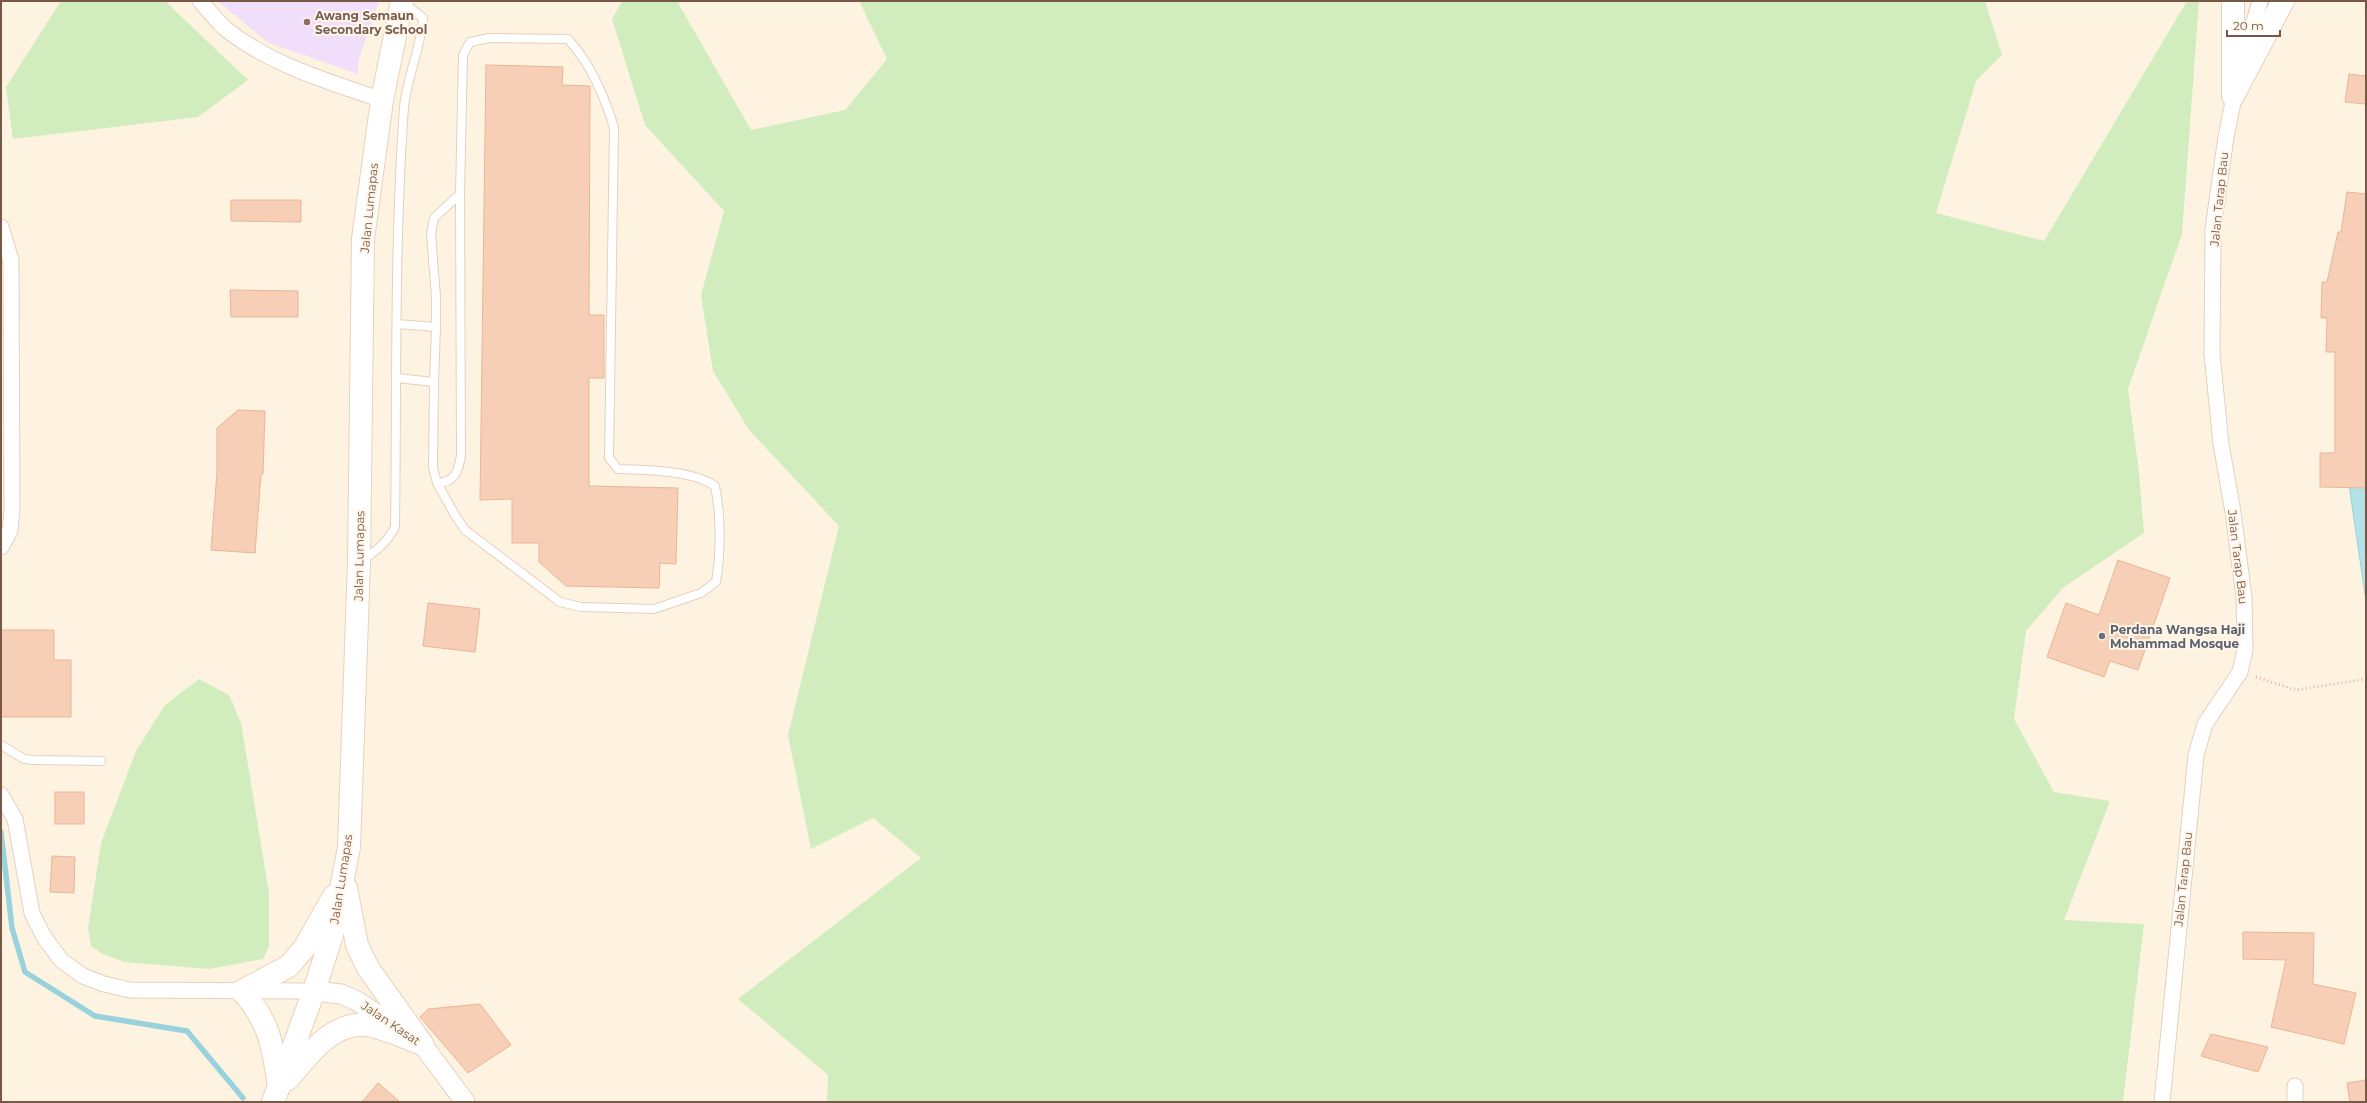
<svg xmlns="http://www.w3.org/2000/svg" width="2367" height="1103" font-family="Montserrat,sans-serif">
  <style>
    .education { fill: #f0defa }
    .green { fill: #d1edbe }
    .water { fill: #b4e2e9; stroke: #99d2dc }
    .lines { fill: none; stroke-linecap: round; stroke-linejoin: round }
    .stream { stroke: #99d2dc; stroke-width: 5.5 }
    .building { fill: #f6cfb6; stroke: #eab595 }
    .service-casing { stroke: #e5d0bf; stroke-width: 10 }
    .minor-casing { stroke: #e5d0bf; stroke-width: 17 }
    .tertiary-casing { stroke: #e5d0bf; stroke-width: 21 }
    .secondary-casing { stroke: #ebd1bb; stroke-width: 24 }
    .path { stroke: #dbb299; stroke-width: 2.5; stroke-dasharray: 1 3; stroke-linecap: butt }
    .service { stroke: #fff; stroke-width: 8 }
    .minor { stroke: #fff; stroke-width: 15 }
    .tertiary { stroke: #fff; stroke-width: 19 }
    .secondary { stroke: #fff; stroke-width: 22 }
    .education-dot { fill: #8d6e63; stroke: #fff6e9; stroke-width: 1.5 }
    .worship-dot { fill: #6b7280; stroke: #fff6e9; stroke-width: 1.5 }
    .labels { text-anchor: middle; dominant-baseline: central; stroke-width: 4; stroke-linejoin: round; paint-order: stroke }
    .education-label { font-size: 12px; font-weight: bold; fill: #785e54; stroke: #fff6e9; text-anchor: start }
    .street-label { font-size: 12px; fill: #775746; stroke: #fff6e9 }
    .worship-label { font-size: 12px; font-weight: bold; fill: #5b616d; stroke: #fff6e9; text-anchor: start }
  </style>
  <rect width="100%" height="100%" fill="#fef3e1"/>
  <!-- education -->
  <polygon class="education" points="217,1 379,1 358,61 358,74 269,43"/>
  <!-- green -->
  <g class="green">
    <polygon points="61,1 165,1 248,80 198,117 13,139 6,87"/>
    <polygon points="622,1 677,1 751,130 845,110 887,59 859,1 1985,1 2002,55 1976,81 1936,213 2044,241 2187,1 2199,1 2182,234 2128,389 2139,473 2144,533 2064,587 2026,631 2014,719 2054,792 2110,801 2064,920 2144,924 2123,1102 827,1102 828,1075 738,999 921,858 873,818 811,849 788,735 839,526 749,430 713,371 701,295 724,211 645,125 612,19"/>
    <polygon points="199,679 229,695 241,723 269,893 269,946 263,959 209,969 124,962 101,953 91,946 88,928 101,843 136,751 165,705"/>
  </g>
  <!-- water -->
  <polygon class="water" points="2366,438 2366,601 2349,485"/>
  <g class="lines">
    <!-- stream -->
    <polyline class="stream" points="1,832 12,928 25,972 95,1016 187,1031 243,1098"/>
  </g>
  <!-- building -->
  <g class="building">
    <polygon points="486,65 563,67 562,85 590,86 589,315 604,315 604,378 589,378 589,486 678,488 676,564 660,563 659,588 566,586 539,562 539,543 512,543 512,499 480,500"/>
    <polygon points="2349,74 2366,76 2366,104 2345,102"/>
    <polygon points="2347,192 2366,194 2366,488 2320,487 2320,453 2335,453 2335,352 2326,352 2327,318 2321,318 2322,282 2327,282 2338,232 2341,232"/>
    <polygon points="231,200 301,200 301,222 231,221"/>
    <polygon points="230,290 298,291 298,317 231,317"/>
    <polygon points="238,410 265,411 263,474 261,474 255,553 211,550 217,472 217,428"/>
    <polygon points="2118,560 2170,578 2138,670 2110,661 2104,677 2047,657 2066,603 2099,615"/>
    <polygon points="428,603 480,609 475,652 423,646"/>
    <polygon points="1,630 54,630 54,660 71,660 71,717 1,717"/>
    <rect x="55" y="792" width="29" height="32"/>
    <polygon points="52,856 75,857 74,893 50,892"/>
    <polygon points="2243,932 2314,933 2313,984 2356,993 2344,1044 2271,1027 2286,960 2243,959"/>
    <polygon points="480,1004 511,1045 468,1073 420,1017 428,1009"/>
    <polygon points="2211,1034 2268,1047 2258,1072 2201,1056"/>
    <polygon points="2366,1080 2366,1102 2350,1102 2347,1083"/>
    <polygon points="378,1083 400,1102 362,1102"/>
  </g>
  <g class="lines">
    <defs>
      <g id="service">
        <path d="M397,324l39,3v-30l-5,-63 3,-16 26,-24 3,-139 7,-13 19,-4 79,1c23,25 36,57 46,88l-5,331 9,11c28,1 74,1 97,17 6,29 6,66 1,96l-15,11 -47,16 -73,-2 -21,-5 -95,-72 -10,-15 -18,-32 -4,-15 1,-86 -37,-4"/>
        <polyline points="434,382 436,327"/>
        <path d="M437,483c18,0 22,-13 24,-28l-1,-261"/>
        <path d="M361,561c14,-9 26,-18 34,-34 2,-140 -1,-281 9,-420 3,-30 17,-59 19,-89l-19,-15"/>
        <polyline points="1,745 24,759 35,760 101,761"/>
      </g>
      <g id="minor">
        <path d="M200,1c9,9 17,21 27,29 46,36 101,51 155,70"/>
        <polyline points="2242,64 2260,1"/>
        <polyline points="1,227 11,260 12,510 10,531 1,547"/>
        <polyline points="1,795 15,819 32,913 44,937 61,960 83,976 104,984 130,990 314,991"/>
        <polyline points="2295,1086 2295,1102"/>
        <polyline points="2162,1102 2196,755 2205,724 2240,672 2245,650 2244,598 2233,512 2221,444 2212,354 2213,229 2226,137 2236,87"/>
      </g>
      <polyline id="tertiary" points="314,991 341,994 357,1001 422,1044 465,1102"/>
      <g id="secondary">
        <polyline points="2233,1 2233,93"/>
        <polyline points="2233,96 2283,1"/>
        <polyline points="346,888 357,945 368,968 422,1044"/>
        <path d="M288,1079c20,-23 43,-57 78,-54 17,2 40,13 56,19"/>
        <path d="M279,1087c-6,-40 -9,-65 -37,-96l47,-25 16,-19 29,-51"/>
        <polyline points="273,1102 314,991 332,935 349,847 359,562 363,239 382,100 402,1"/>
      </g>
    </defs>
    <!-- service casing -->
    <use href="#service" class="service-casing"/>
    <!-- minor casing -->
    <use href="#minor" class="minor-casing"/>
    <!-- tertiary casing -->
    <use href="#tertiary" class="tertiary-casing"/>
    <!-- secondary casing -->
    <use href="#secondary" class="secondary-casing"/>
    <!-- path -->
    <polyline class="path" points="2256,677 2296,690 2366,679"/>
    <!-- service -->
    <use href="#service" class="service"/>
    <!-- minor -->
    <use href="#minor" class="minor"/>
    <!-- tertiary -->
    <use href="#tertiary" class="tertiary"/>
    <!-- secondary -->
    <use href="#secondary" class="secondary"/>
  </g>
  <!-- markers -->
  <circle class="education-dot" cx="307" cy="22" r="4"/>
  <circle class="worship-dot" cx="2102" cy="636" r="4"/>
  <g class="labels">
    <!-- education labels -->
    <g class="education-label">
      <text x="315" y="15">Awang Semaun<tspan x="315" dy="14">Secondary School</tspan></text>
    </g>
    <!-- street labels -->
    <g class="street-label">
      <text transform="translate(2219 199) rotate(-84)">Jalan Tarap Bau</text>
      <text transform="translate(369 208) rotate(-84)">Jalan Lumapas</text>
      <text transform="translate(359 556) rotate(-89)">Jalan Lumapas</text>
      <text transform="translate(2238 557) rotate(83)">Jalan Tarap Bau</text>
      <text transform="translate(341 879) rotate(-81)">Jalan Lumapas</text>
      <text transform="translate(2183 879) rotate(-84)">Jalan Tarap Bau</text>
      <text transform="translate(391 1023) rotate(34)">Jalan Kasat</text>
    </g>
    <!-- worship labels -->
    <g class="worship-label">
      <text x="2110" y="629">Perdana Wangsa Haji<tspan x="2110" dy="14">Mohammad Mosque</tspan></text>
    </g>
  </g>
  <!-- border -->
  <rect width="2367" height="1103" fill="none" stroke="#775746" stroke-width="4"/>
  <!-- scale -->
  <path d="M2227 30v6h53v-6" fill="none" stroke="#775746" stroke-width="2"/>
  <text x="2233" y="30" font-size="12" fill="#775746" stroke="#fff6e9" stroke-width="3" paint-order="stroke">20 m</text>
</svg>
